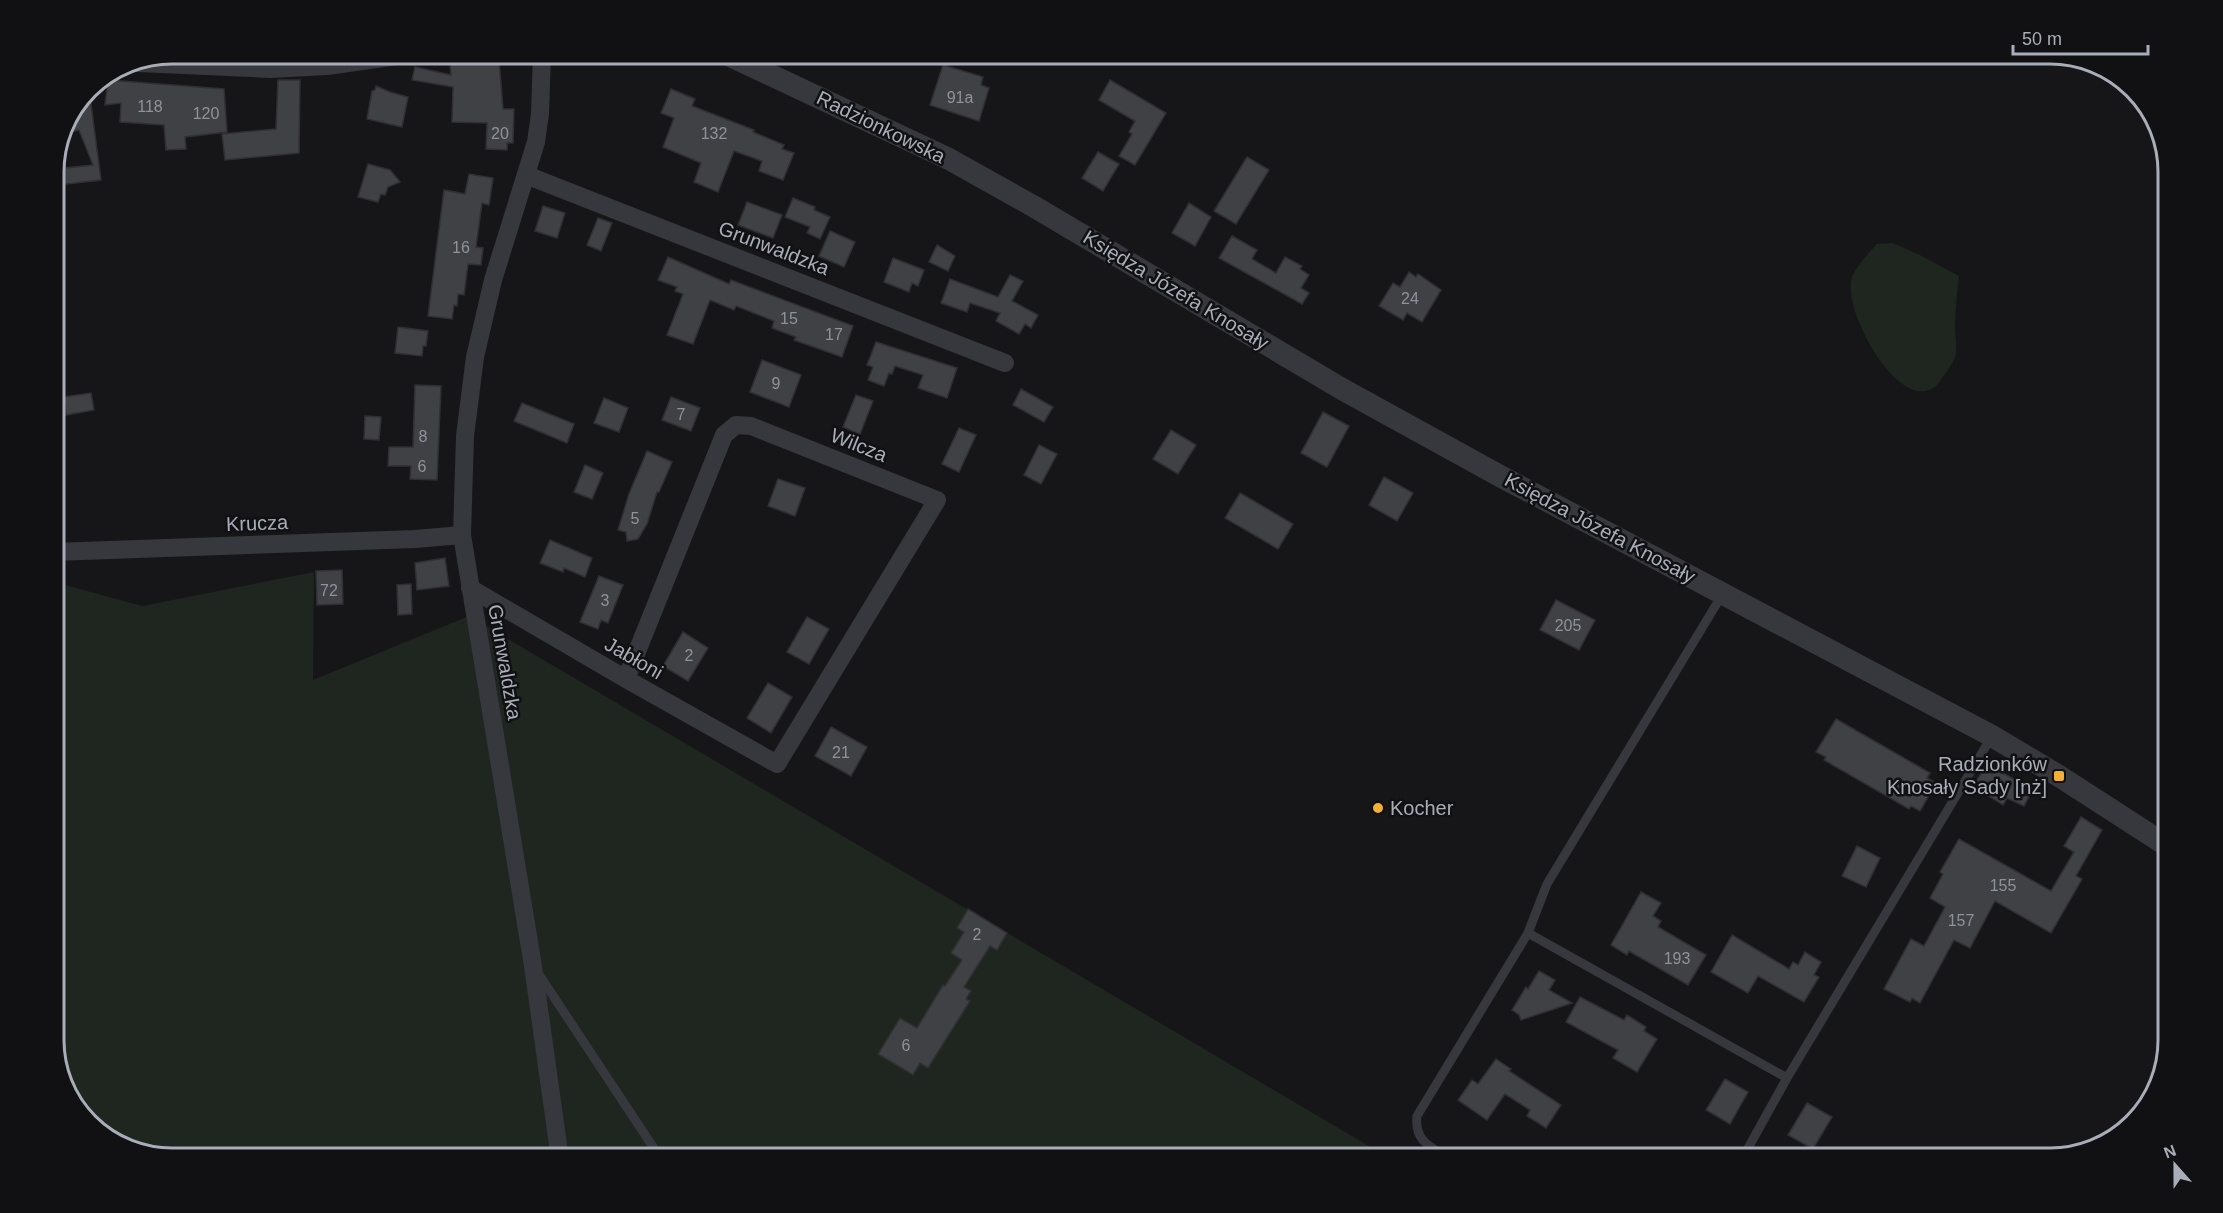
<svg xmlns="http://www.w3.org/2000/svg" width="2223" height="1213" font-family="Arial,sans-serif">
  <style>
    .green { fill: #1e261f }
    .building { fill: #404145; stroke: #303034; stroke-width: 1.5 }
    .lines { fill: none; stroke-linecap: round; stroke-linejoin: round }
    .service { stroke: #37383d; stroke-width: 9 }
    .minor { stroke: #37383d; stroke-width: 18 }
    .tertiary { stroke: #37383d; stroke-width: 22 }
    .poi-dot { fill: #f2b134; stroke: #111113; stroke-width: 2 }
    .labels { text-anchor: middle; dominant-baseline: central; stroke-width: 5; stroke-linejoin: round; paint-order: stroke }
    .number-label { font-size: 16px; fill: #8e929b }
    .street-label { font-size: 20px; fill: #a8adb8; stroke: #111113 }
    .poi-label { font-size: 20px; fill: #a8adb8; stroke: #111113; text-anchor: end }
    .rim { fill: none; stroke: #a8adb8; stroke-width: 3 }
  </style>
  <rect width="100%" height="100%" fill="#161618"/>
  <!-- green -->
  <g class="green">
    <path d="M1893,243l27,12 39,21c-2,17 -4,34 -4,50 0,9 2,19 1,28 -2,8 -9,17 -14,24 -2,3 -5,8 -9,10 -35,23 -92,-79 -81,-111 5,-12 16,-23 25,-33z"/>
    <polygon points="314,572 313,680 469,616 1391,1159 173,1159 120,1147 74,1106 54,1048 54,582 142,606"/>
  </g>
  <!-- building -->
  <g class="building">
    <polygon points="499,60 503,109 514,109 513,143 507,143 507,150 486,149 487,123 452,122 453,87 412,80 415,67 451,75 450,64"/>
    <polygon points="943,65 983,77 981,85 989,88 979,121 930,105"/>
    <polygon points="108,80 224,89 227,132 185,137 186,149 166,150 164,125 120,122 121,103 105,105"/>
    <polygon points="278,80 300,80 299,153 225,160 222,134 276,129"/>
    <polygon points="1110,80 1166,113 1135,165 1119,156 1132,134 1129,132 1135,121 1099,100"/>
    <polygon points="376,86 390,92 408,97 402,127 367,119 372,91 375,90"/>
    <polygon points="89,89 101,180 58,185 56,169 93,165 79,130 74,131 72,114"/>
    <polygon points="671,89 695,99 692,106 754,130 753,132 784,145 782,149 794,153 783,180 759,171 762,161 734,151 718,192 694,182 701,163 663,147 674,118 661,113"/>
    <polygon points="1098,152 1119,164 1103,191 1082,178"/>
    <polygon points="1247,157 1269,170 1236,224 1214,211"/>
    <polygon points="368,164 390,170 400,182 388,187 385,195 381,194 378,202 358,197"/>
    <polygon points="469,174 493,178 489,205 482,203 476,247 483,248 481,265 468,264 464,295 458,294 457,306 454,305 452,319 428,316 444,190 465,194"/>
    <polygon points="793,198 815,207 814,210 830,217 820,239 807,233 810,227 785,217"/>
    <polygon points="747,202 782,215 773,238 738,225"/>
    <polygon points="1189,203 1211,217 1195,246 1172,233"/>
    <polygon points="543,206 565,213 557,238 535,231"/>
    <polygon points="598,218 612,223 601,251 587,245"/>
    <polygon points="830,231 855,242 844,267 819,256"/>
    <polygon points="1232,236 1257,250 1252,259 1276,273 1285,257 1302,266 1300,269 1309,275 1301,288 1309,293 1302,304 1219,258"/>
    <polygon points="937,245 955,256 948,271 929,262"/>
    <polygon points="668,257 729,284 731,280 853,326 842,357 794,340 796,337 772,328 774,321 736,306 734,310 710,300 693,344 667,335 683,294 675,291 677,287 658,280"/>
    <polygon points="893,258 924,270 918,286 912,283 909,292 884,282"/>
    <polygon points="1409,272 1416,277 1418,274 1441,290 1422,322 1407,313 1403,320 1379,306 1393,283 1400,287"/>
    <polygon points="1010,275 1023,281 1012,301 1038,315 1031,328 1025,324 1019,334 996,321 1000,313 970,303 967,312 941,303 950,279 998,297"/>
    <polygon points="398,327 428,331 426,346 423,346 422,356 395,353"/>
    <polygon points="876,342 957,368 947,398 918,388 923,375 895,366 892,374 889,373 884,386 868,380 873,367 867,365"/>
    <polygon points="762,360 801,375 789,407 750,392"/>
    <polygon points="415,385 441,386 437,480 410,479 411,466 388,466 389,447 413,447"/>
    <polygon points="1021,389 1053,407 1044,422 1013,405"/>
    <polygon points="91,393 94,410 66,415 64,397"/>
    <polygon points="856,395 873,401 860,434 843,427"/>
    <polygon points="671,397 700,408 691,431 662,420"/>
    <polygon points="604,398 628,408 619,432 594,423"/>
    <polygon points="522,403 574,424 567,443 514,421"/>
    <polygon points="1323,412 1349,426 1327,467 1301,453"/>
    <polygon points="365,416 381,417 379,440 364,439"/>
    <polygon points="959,428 976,435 959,472 942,464"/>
    <polygon points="1171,430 1196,445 1178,474 1153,459"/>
    <polygon points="1039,445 1057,454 1041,484 1024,475"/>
    <polygon points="647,451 672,462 659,492 657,492 647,524 638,539 627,541 626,532 618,530 629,494"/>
    <polygon points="585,465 603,473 592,499 574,492"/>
    <polygon points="1384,477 1413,493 1397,521 1369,505"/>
    <polygon points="778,479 805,488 795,516 768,506"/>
    <polygon points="1240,493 1293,524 1278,549 1225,518"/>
    <polygon points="550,540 592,558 585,577 564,568 563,572 540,563"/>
    <polygon points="445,558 449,586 417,590 415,563"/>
    <polygon points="342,570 343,604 317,605 316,571"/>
    <polygon points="599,576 623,585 608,623 601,620 598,629 580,622"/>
    <polygon points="411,584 412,614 398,615 397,585"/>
    <polygon points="1556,600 1595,620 1579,650 1540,630"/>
    <polygon points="807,617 829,629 809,664 787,652"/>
    <polygon points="683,632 708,648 688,681 663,666"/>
    <polygon points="768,683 792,697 771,733 747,718"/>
    <polygon points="1836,719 1930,773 1927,778 1936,783 1920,811 1911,806 1909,809 1824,760 1826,757 1816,752"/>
    <polygon points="831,727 867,747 851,776 815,756"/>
    <polygon points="1984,769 1992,774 1995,769 2033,789 2024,806 2007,798 2003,805 1973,786"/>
    <polygon points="2081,817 2102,830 2076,876 2082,879 2051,933 1995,901 1970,948 1954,940 1920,1003 1912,998 1910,1002 1884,989 1911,939 1924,946 1945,907 1930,898 1943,874 1940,872 1959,839 2051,891 2074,852 2064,846"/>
    <polygon points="1857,846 1880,858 1866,887 1842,876"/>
    <polygon points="1641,892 1661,903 1653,916 1661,921 1658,927 1706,955 1688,985 1629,951 1627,955 1611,945"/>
    <polygon points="968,909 1007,933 997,950 990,946 964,987 971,991 966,999 970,1001 928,1068 920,1063 913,1075 878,1054 900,1018 917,1028 943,985 945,986 962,960 951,953 964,932 957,928"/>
    <polygon points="1732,935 1789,969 1793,962 1798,965 1805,952 1821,962 1814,975 1819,977 1804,1002 1758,976 1748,993 1711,972"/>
    <polygon points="1539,971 1555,980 1549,990 1572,1003 1521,1020 1519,1015 1512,1010 1526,987 1528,989"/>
    <polygon points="1580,997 1624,1020 1627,1015 1646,1027 1644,1031 1657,1039 1637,1072 1613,1058 1618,1050 1566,1022"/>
    <polygon points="1496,1059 1511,1069 1509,1071 1561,1105 1546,1128 1527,1116 1530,1110 1505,1094 1487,1120 1458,1100 1472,1080 1478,1084"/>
    <polygon points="1725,1079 1748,1092 1730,1124 1706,1110"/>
    <polygon points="1807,1103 1832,1117 1813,1149 1788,1135"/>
  </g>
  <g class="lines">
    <!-- service -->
    <g class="service">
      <polyline points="1528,933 1547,884 1722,595"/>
      <polyline points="538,973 661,1159"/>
      <path d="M1451,1159c-19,-11 -37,-17 -34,-43l111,-183 259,145"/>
      <polyline points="1742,1159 1787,1078 1992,736"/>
    </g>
    <!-- minor -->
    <g class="minor">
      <polyline points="542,54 540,114 536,142 493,280 475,357 465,436 462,535 533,966 560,1159"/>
      <polyline points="526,175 1005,363"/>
      <polyline points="54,552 415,539 462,535"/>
      <polyline points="470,588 626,679 777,764 937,500 751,426 736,425 724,435 626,679"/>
    </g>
    <!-- tertiary -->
    <g class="tertiary">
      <polyline points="726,54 949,159 1033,206 1342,389 1500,476 1992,736 2059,776 2169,847"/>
      <polyline points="139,61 270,67 327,64 397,54"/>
    </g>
  </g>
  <!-- markers -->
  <g class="poi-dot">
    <rect x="2053" y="770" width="12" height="12" rx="3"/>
    <circle cx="1378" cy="808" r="6"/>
  </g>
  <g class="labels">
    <!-- number labels -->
    <g class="number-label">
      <text x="960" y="97">91a</text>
      <text x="150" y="106">118</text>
      <text x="206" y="113">120</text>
      <text x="500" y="133">20</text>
      <text x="714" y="133">132</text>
      <text x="461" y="247">16</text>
      <text x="1410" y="298">24</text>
      <text x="789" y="318">15</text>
      <text x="834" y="334">17</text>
      <text x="776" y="383">9</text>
      <text x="681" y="414">7</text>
      <text x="423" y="436">8</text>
      <text x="422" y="466">6</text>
      <text x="635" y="518">5</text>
      <text x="329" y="590">72</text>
      <text x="605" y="600">3</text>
      <text x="1568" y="625">205</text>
      <text x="689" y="655">2</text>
      <text x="841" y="752">21</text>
      <text x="2003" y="885">155</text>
      <text x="1961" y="920">157</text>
      <text x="977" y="934">2</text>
      <text x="1677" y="958">193</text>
      <text x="906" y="1045">6</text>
    </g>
    <!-- street labels -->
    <g class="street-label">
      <text transform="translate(881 127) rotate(26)">Radzionkowska</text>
      <text transform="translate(774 248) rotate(21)">Grunwaldzka</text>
      <text transform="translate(1176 290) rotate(31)">Księdza Józefa Knosały</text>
      <text transform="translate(859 445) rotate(22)">Wilcza</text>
      <text transform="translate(257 523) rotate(-2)">Krucza</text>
      <text transform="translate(1600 528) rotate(28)">Księdza Józefa Knosały</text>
      <text transform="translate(634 658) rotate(30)">Jabłoni</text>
      <text transform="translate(505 662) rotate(80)">Grunwaldzka</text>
    </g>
    <!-- poi labels -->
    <g class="poi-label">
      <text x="2047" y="764">Radzionków<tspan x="2047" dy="23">Knosały Sady [nż]</tspan></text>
      <text x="1390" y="808" text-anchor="start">Kocher</text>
    </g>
  </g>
  <!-- crop -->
  <path d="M0 0H2223V1213H0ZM172 64H2050A108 108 0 0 1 2158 172V1040A108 108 0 0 1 2050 1148H172A108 108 0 0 1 64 1040V172A108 108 0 0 1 172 64Z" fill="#111113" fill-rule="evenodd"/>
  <path class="rim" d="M172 64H2050A108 108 0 0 1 2158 172V1040A108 108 0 0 1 2050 1148H172A108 108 0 0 1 64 1040V172A108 108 0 0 1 172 64Z"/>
  <!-- north arrow -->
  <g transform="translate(2175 1165) rotate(339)" stroke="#111113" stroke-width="4.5" paint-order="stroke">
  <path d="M0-4.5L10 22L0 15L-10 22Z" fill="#a8adb8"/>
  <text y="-9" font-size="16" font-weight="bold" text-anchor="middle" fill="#a8adb8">N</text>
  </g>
  <!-- scale -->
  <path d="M2013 45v9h135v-9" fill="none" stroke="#a8adb8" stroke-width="3"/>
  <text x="2022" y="45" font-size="18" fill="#a8adb8" stroke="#111113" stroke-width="4.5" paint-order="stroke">50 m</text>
</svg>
